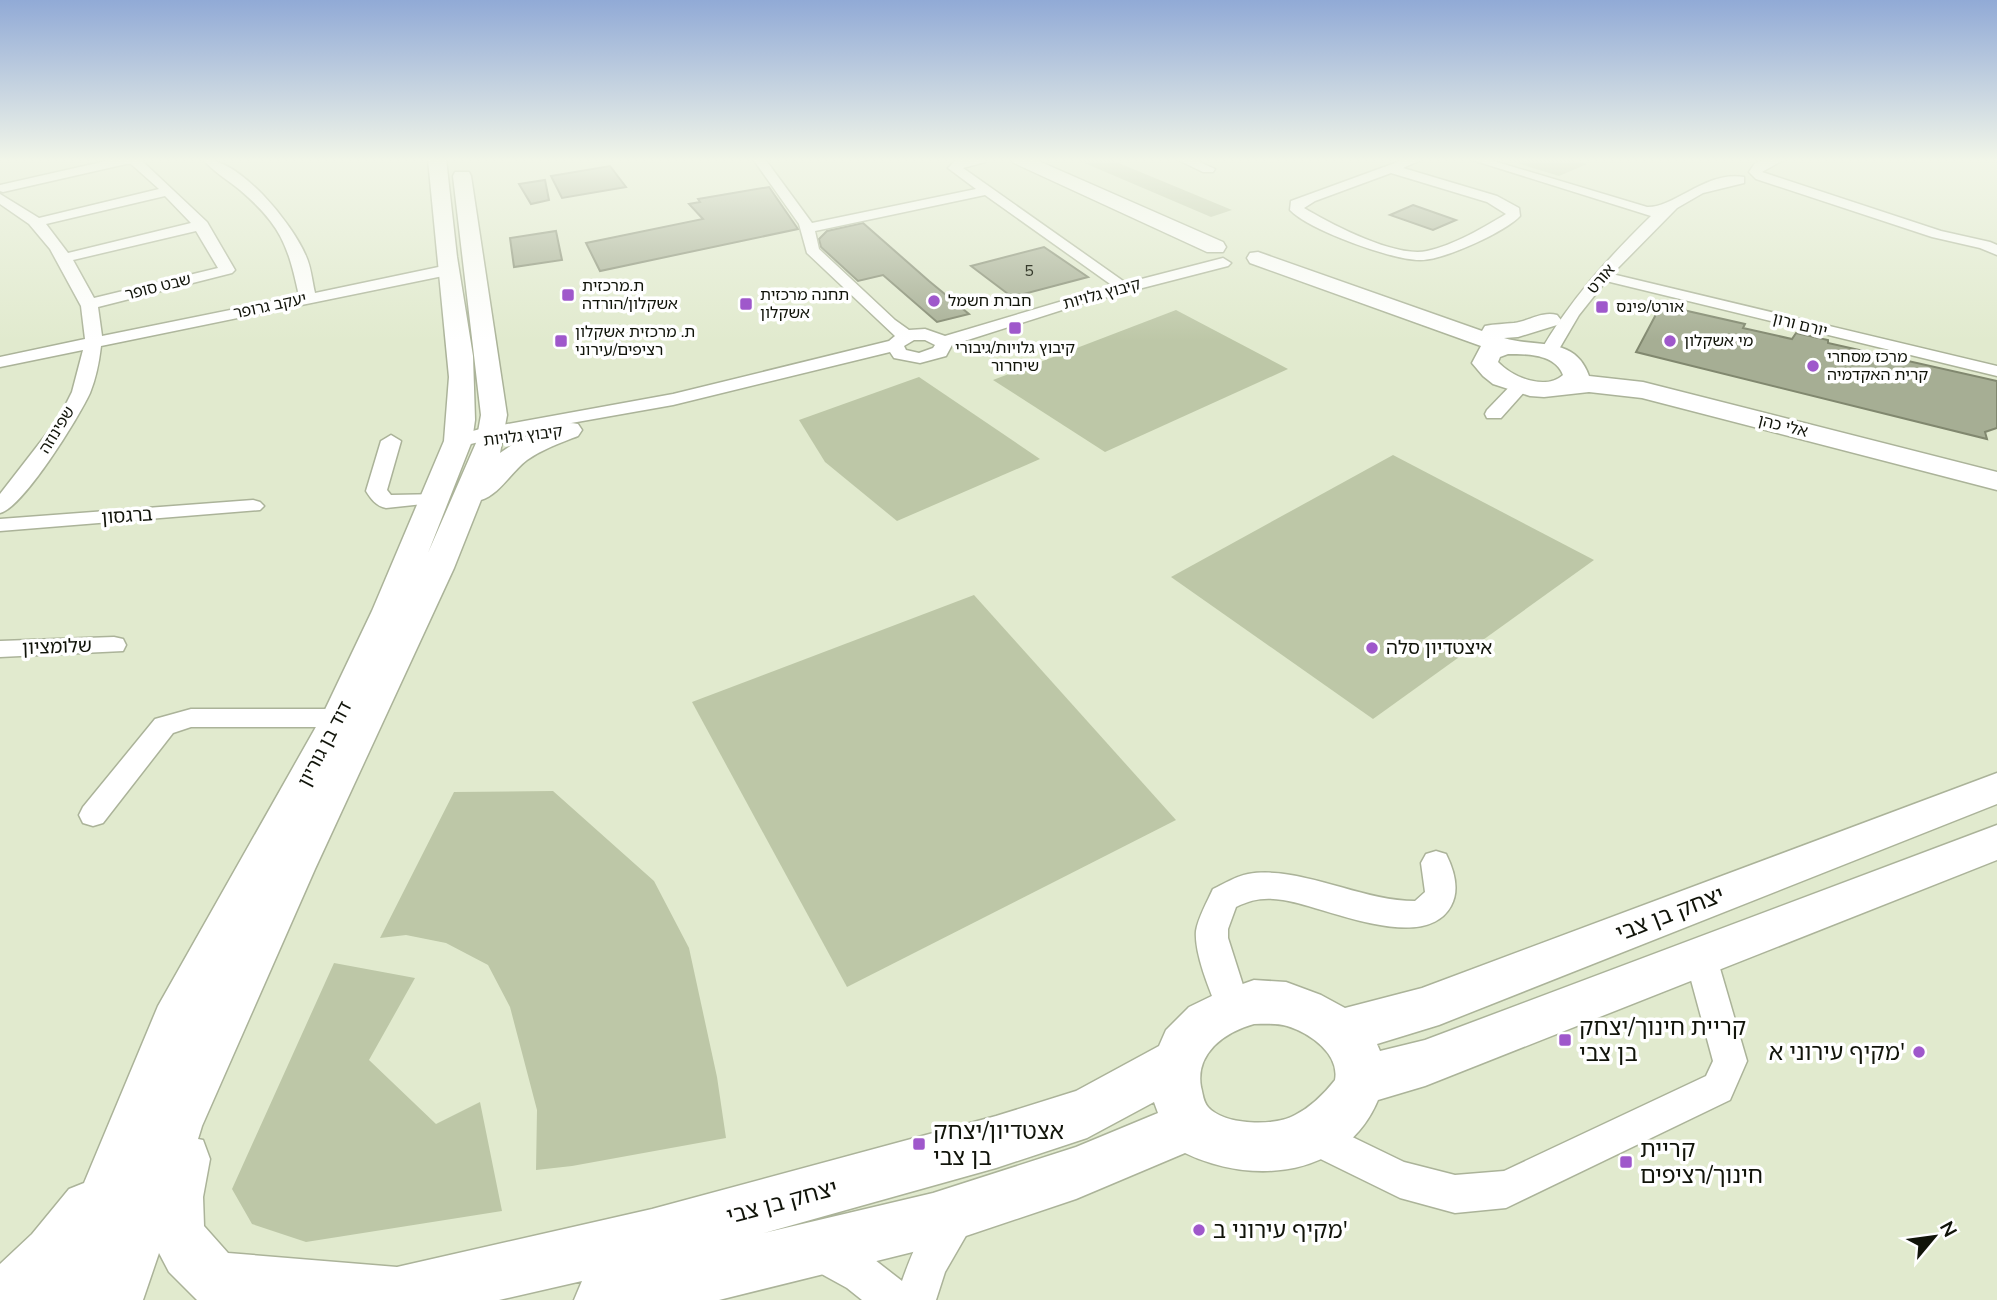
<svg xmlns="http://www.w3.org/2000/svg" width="1997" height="1300" font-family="'Nunito Sans','Noto Sans Hebrew',sans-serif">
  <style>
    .green { fill: #bdc7a7 }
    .building { fill: #a6ae94; stroke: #81886f; stroke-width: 2 }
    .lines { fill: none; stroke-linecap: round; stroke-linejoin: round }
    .street-casing { stroke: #abb399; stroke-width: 3 }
    .secondary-casing { stroke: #abb399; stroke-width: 3 }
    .street { fill: #fff; fill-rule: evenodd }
    .secondary { fill: #fff; fill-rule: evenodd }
    .poi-dot { fill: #9f58cb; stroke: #fff; stroke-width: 2.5 }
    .labels { text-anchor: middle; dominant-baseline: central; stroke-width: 7; stroke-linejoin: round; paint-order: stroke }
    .number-label { font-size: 16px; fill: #363a2c }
    .far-street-label { font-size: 16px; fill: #11140a; stroke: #fff }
    .far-poi-label { font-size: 16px; fill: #11140a; stroke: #fff; text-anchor: start }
    .street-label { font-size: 19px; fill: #11140a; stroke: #fff }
    .poi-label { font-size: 19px; fill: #11140a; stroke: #fff; text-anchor: start }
    .near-street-label { font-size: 23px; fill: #11140a; stroke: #fff }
    .near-poi-label { font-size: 23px; fill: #11140a; stroke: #fff; text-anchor: start }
  </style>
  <rect width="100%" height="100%" fill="#e1eace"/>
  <!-- green -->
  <g class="green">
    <polygon points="1075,159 1109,159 1232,210 1211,217"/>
    <polygon points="1504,159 1569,159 1587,164 1559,176"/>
    <polygon points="1176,310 1288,369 1105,452 993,380"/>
    <polygon points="919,377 1040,459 897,521 825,462 799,420"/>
    <polygon points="1393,455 1594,560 1373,719 1171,577"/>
    <polygon points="974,595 1176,820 847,987 692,702"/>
    <polygon points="553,791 654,881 689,948 717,1077 726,1138 572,1166 536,1170 537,1110 510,1007 488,965 446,943 406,935 380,938 454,792"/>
    <polygon points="334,963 415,978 369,1060 436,1124 480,1102 502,1211 306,1242 252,1224 232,1189"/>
  </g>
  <!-- building -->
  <g class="building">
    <polygon points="610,166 626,187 562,198 551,176"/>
    <polygon points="545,180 549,200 531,204 519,184"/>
    <polygon points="769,187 798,229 600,271 586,243 703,219 689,204 700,202 698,199"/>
    <polygon points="1413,205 1456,220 1433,230 1390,215"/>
    <polygon points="863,223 929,281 969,314 937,322 883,275 858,281 821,247 819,239 827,231"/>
    <polygon points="556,231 562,260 514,267 510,238"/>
    <polygon points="1044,247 1088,277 1012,297 971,266"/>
    <polygon points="1661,305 1745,324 1743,328 1792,339 1796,333 1828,340 1828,343 1997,381 1997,428 1985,432 1987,439 1636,352"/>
  </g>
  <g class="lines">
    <defs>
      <g id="street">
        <path d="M115,159h25l67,63 28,48 -3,3 -134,34 4,29 197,-40c-11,-51 -18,-71 -59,-106 -12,-10 -29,-20 -37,-31 37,0 89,64 103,97 5,11 6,24 9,37l133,-28 8,5 -8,5 -347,71c-2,17 -5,32 -11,47 -11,24 -67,115 -90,120v-19l59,-76 13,-26 11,-42 -83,17v-10l85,-18 -4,-33 -31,-57 -21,-25 -29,-20v-10l39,24 120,-29 -28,-25h-5l-123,28 -3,-1v-6zM165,196l26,27 -123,30 -22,-29zM196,231l22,37 -124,30 -21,-38z"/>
        <path d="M753,159h12l47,64 164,-34 -28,-21 8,-8 30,-1 -1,3 -22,6 163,115 97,-25 8,5 -3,3 -144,37 -132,42 -6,11 -26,7 -26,-5 -4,-6 -217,53 -147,26 -68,16 -7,-2 -3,-4 3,-4 29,-8 193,-35 216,-53 6,-5 -88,-83 -8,-29zM985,195l128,91 -168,50 -20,-7 -16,1 -14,-10 -76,-71 -4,-18zM925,340l10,5 -2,3 -14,5 -13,-3 -2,-4 10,-6z"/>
        <polygon points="1176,159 1193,159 1215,169 1213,172 1203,172"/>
        <path d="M1406,159h17l-20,9 94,28 22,12 1,8c-15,16 -76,44 -99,44 -27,1 -112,-30 -131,-50l1,-9zM1391,173l96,29 19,12c-23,14 -52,31 -79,37 -32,7 -96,-27 -123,-43l11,-7z"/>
        <path d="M1469,159h18l160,48c27,1 60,-37 97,-30v6l-41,10 -26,15 -65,66 385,92v10l-391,-95 -27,34 -24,41h-12l-3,-4c30,-52 69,-95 111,-136z"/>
        <polygon points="1768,159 1785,159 1762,172 1941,231 1990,242 1997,245 1997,255 1980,248 1932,237 1756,179 1749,172 1755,163"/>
        <polygon points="1520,381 1526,382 1529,386 1526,390 1501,418 1487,418 1485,414 1487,410 1514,382"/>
        <path d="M391,435l10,6 -14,49 4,5 51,-1 3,4 -3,4 -56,6c-10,-2 -15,-9 -20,-17l15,-50z"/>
        <polygon points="253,500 260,502 264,506 260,510 0,531 0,519"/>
        <polygon points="114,637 123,639 126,645 123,651 0,657 0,641"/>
        <polygon points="191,709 340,709 349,711 353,718 349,725 340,727 191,727 173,733 103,823 93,826 83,823 79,815 83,807 155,719"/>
        <path d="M1436,851l10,3c8,16 14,36 5,52 -27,49 -127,0 -168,-6 -18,-3 -31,-1 -47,7l-8,22v9l22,69 -5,11 -12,4 -12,-4c-9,-22 -27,-63 -25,-87 2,-13 11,-29 17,-42 11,-5 23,-13 35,-15 51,-9 113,27 167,27l10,-9 -4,-29 5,-9z"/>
        <polygon points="1701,944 1712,948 1717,958 1747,1061 1730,1100 1506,1208 1455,1213 1400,1198 1298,1148 1293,1135 1298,1122 1311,1117 1404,1162 1455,1175 1504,1171 1706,1076 1713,1061 1685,958 1690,948"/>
        <path d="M956,1201l13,6 6,13 -30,52 -9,28h-74l-15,-12 -40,-22 -5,-14 5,-14 14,-5 54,27 27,21c10,-28 25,-68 54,-80z"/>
      </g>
      <g id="secondary">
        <path d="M428,159h18l11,98 16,99 2,64 -3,21 -44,112 48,-110 5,-28 -28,-239 2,-4h14l2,4 36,239 -7,38c20,-14 53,-35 78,-29l4,6 -4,6c-18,7 -35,13 -51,24 -15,11 -28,35 -46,40l-27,68 -139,301 -113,257 -4,13 5,1 7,19 -7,38 1,29 24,27 169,14 255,-58 344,-93 80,-25 83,-45 7,-16 23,-23 31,-15 34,-12 32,2 35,13 24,13 77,-20 575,-215v31l-558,221 -62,19 3,7 45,-11 572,-215v35l-572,226 -47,14c-32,77 -125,86 -193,53l-109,46 -143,48 -214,53h-145l8,-19 -83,19h-302l-28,-28 -10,-19 -16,47h-143v-36l32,-30 37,-45 15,-6 74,-177 163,-288 51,-107 72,-170 5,-64zM1254,1024c11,0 23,-1 33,2 23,7 53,28 48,54 -11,14 -24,27 -40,35 -21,12 -71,10 -87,-8 -5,-6 -5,-13 -7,-20 -6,-34 24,-55 53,-63zM1154,1102l4,11 -82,34 -143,46 -169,40 232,-65 91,-30z"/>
        <polygon points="1011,159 1034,159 1223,242 1226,247 1223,252 1207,252 1014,163"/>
        <path d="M1258,252l224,79 3,-5c10,-2 19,-2 29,-3 15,-2 28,-12 43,-8l4,5 -4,5 -39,12 -14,1c31,10 71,-3 85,38l54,6 354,90v18l-355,-92 -53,-6 -45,5 -14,-1 -37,-12 -10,-8 -11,-13 9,-17 -231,-83 -3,-5 3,-5zM1508,354c19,0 47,0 55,21 -18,16 -51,2 -65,-13l2,-5z"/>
      </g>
    </defs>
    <!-- street casing -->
    <use href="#street" class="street-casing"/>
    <!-- secondary casing -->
    <use href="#secondary" class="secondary-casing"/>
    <!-- street -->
    <use href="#street" class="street"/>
    <!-- secondary -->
    <use href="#secondary" class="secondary"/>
  </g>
  <!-- sky -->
  <linearGradient id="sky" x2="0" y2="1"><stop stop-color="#91aad6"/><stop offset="0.47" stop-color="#f2f6e9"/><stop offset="1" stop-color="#f2f6e9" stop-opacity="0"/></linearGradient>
  <rect width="1997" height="341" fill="url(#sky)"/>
  <!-- markers -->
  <g class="poi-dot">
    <rect x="561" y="288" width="14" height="14" rx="3.5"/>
    <circle cx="934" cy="301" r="7"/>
    <rect x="739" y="297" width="14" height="14" rx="3.5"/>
    <rect x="1595" y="300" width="14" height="14" rx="3.5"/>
    <rect x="1008" y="321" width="14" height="14" rx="3.5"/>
    <rect x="554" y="334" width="14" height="14" rx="3.5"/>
    <circle cx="1670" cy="341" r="7"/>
    <circle cx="1813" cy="366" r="7"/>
    <circle cx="1372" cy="648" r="7"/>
    <rect x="1558" y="1033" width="14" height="14" rx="3.5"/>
    <circle cx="1919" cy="1052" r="7"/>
    <rect x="912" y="1137" width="14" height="14" rx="3.5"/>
    <rect x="1619" y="1155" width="14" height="14" rx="3.5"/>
    <circle cx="1199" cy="1230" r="7"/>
  </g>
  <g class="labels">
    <!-- number labels -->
    <g class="number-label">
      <text x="1029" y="271">5</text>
    </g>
    <!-- far-street labels -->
    <g class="far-street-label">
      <text transform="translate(1601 279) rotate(-49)">אורט</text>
      <text transform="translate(158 287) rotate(-14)">שבט סופר</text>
      <text transform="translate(1102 294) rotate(-15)">קיבוץ גלויות</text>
      <text transform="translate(270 306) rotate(-12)">יעקב גרופר</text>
      <text transform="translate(1800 325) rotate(14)">יורם ורון</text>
      <text transform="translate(1783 426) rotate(14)">אלי כהן</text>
      <text transform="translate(57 430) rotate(-58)">שפינוזה</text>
      <text transform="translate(523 436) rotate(-7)">קיבוץ גלויות</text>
    </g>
    <!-- far-poi labels -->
    <g class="far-poi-label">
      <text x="582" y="286">ת.מרכזית<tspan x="582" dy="18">אשקלון/הורדה</tspan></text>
      <text x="760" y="295">תחנה מרכזית<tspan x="760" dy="18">אשקלון</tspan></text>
      <text x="948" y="301">חברת חשמל</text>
      <text x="1616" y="307">אורט/פינס</text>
      <text x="575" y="332">ת. מרכזית אשקלון<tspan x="575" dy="18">רציפים/עירוני</tspan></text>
      <text x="1684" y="341">מי אשקלון</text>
      <text x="1015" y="348" text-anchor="middle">קיבוץ גלויות/גיבורי<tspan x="1015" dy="18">שיחרור</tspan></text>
      <text x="1827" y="357">מרכז מסחרי<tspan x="1827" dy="18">קרית האקדמיה</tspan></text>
    </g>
    <!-- street labels -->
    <g class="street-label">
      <text transform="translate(127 516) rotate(-4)">ברגסון</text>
      <text transform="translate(57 647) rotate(-2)">שלומציון</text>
      <text transform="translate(325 744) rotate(-62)">דוד בן גוריון</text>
    </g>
    <!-- poi labels -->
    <g class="poi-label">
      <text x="1386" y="648">איצטדיון סלה</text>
    </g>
    <!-- near-street labels -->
    <g class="near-street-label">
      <text transform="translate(1670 914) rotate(-21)">יצחק בן צבי</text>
      <text transform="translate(782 1202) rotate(-15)">יצחק בן צבי</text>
    </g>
    <!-- near-poi labels -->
    <g class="near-poi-label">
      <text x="1579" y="1027">קריית חינוך/יצחק<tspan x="1579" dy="26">בן צבי</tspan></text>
      <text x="1905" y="1052" text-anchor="end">מקיף עירוני א'</text>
      <text x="933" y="1131">אצטדיון/יצחק<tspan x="933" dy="26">בן צבי</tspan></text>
      <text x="1640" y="1149">קריית<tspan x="1640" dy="26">חינוך/רציפים</tspan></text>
      <text x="1213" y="1230">מקיף עירוני ב'</text>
    </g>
  </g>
  <!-- north arrow -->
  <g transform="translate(1934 1237) rotate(61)" stroke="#ffffff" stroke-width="5" paint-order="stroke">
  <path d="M0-5L12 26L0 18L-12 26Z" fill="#11140a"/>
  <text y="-10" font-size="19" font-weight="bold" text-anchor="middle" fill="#11140a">N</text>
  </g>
</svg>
